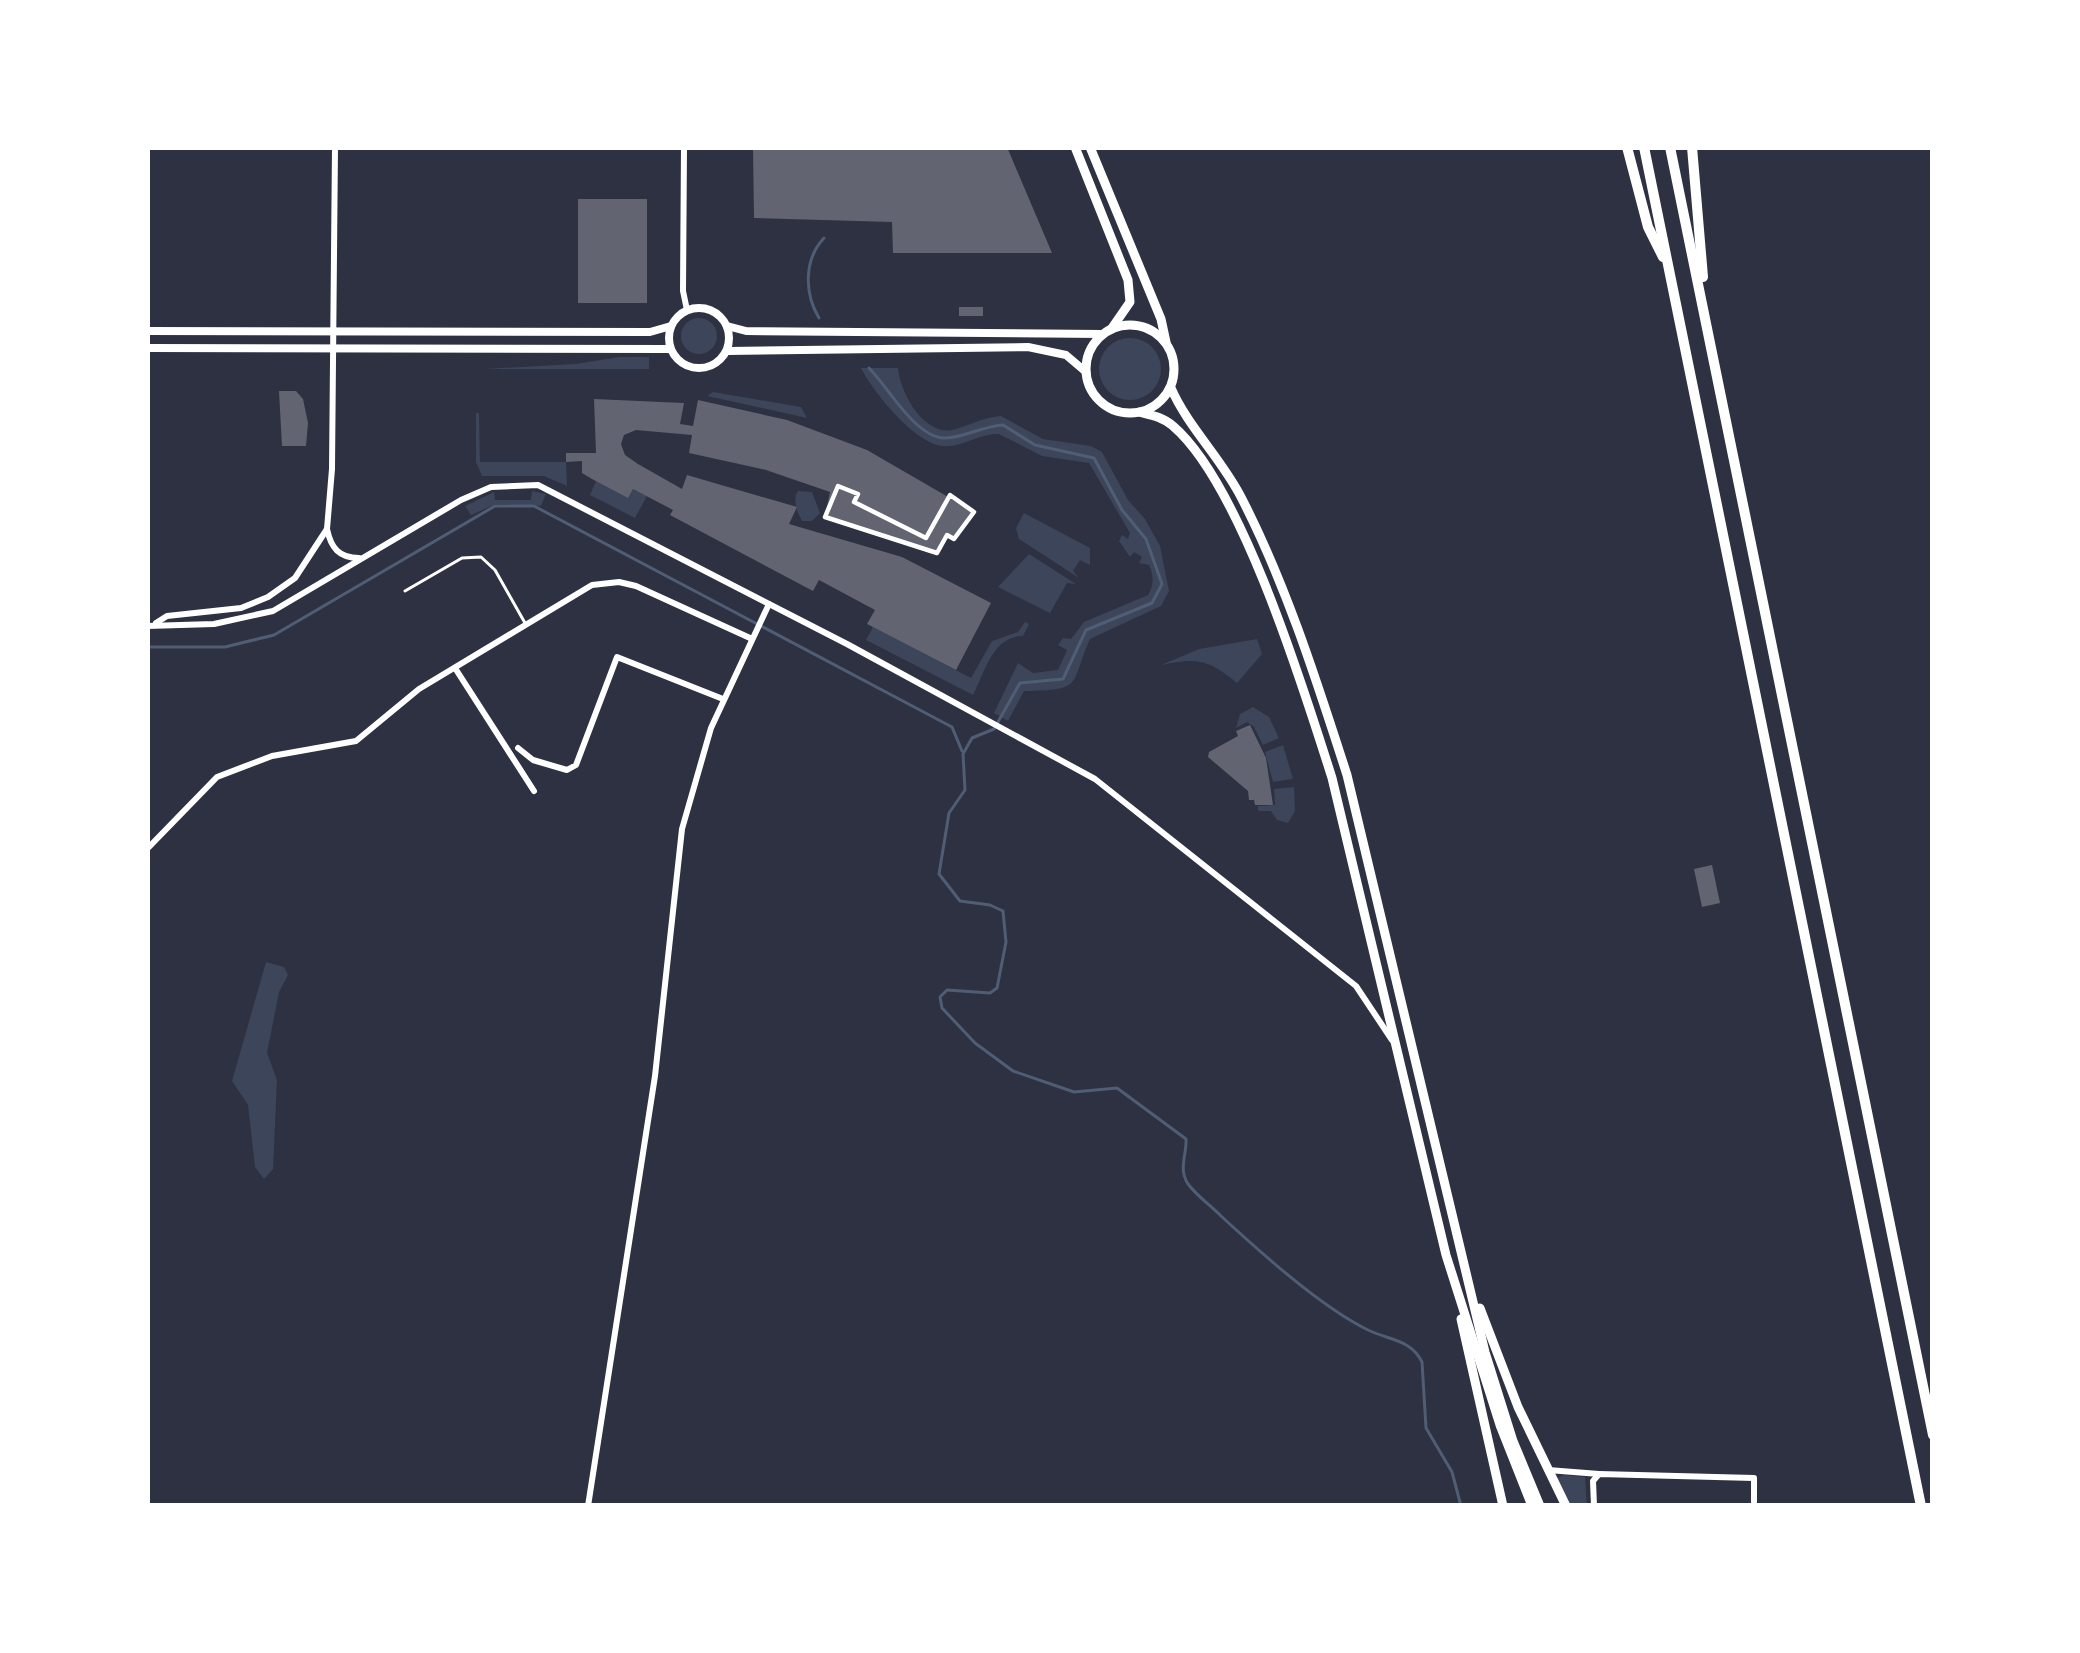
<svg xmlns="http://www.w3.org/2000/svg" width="2080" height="1653" font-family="'Varela Round',sans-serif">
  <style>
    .green { fill: #3c4559 }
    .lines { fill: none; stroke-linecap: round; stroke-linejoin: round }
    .stream { stroke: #4f5d75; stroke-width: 3 }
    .building { fill: #626471 }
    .service { stroke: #fff; stroke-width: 3 }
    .pedestrian { stroke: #fff; stroke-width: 4.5 }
    .minor { stroke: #fff; stroke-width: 6 }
    .tertiary { stroke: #fff; stroke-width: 8 }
    .primary { stroke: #fff; stroke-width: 9 }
    .motorway { stroke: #fff; stroke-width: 10 }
  </style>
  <rect width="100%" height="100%" fill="#2d3142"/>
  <!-- green -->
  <g class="green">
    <circle cx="699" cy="336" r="18"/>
    <circle cx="1130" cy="369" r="31"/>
    <polygon points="620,357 649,357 649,369 483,369 575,364"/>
    <path d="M861,368h37c2,24 25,67 54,62 17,-4 31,-13 49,-14l42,23 48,7 11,6 26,48 17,19 15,27 9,45 -8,15 -71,33c-21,47 -5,51 -66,52l-16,30 -14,-8 24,-50 15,10 25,-3 9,-20 -9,-5 5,-7 8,1 13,-17 64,-27c6,-10 6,-19 1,-30l-10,-2 3,-6 -8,-5 -4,5 -11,-16 3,-6 6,4 2,-6 -41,-70 -47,-7 -43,-22c-19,-1 -37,14 -56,12 -28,-2 -70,-54 -82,-78z"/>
    <polygon points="713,392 801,407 807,418 707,396"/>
    <polygon points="476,413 479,413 480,462 566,462 567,486 544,476 482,476 476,462"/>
    <polygon points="596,481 628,497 633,489 647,496 635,518 590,495"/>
    <polygon points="532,491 546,494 541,506 496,504 471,515 465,506 494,492 495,500 531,500"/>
    <path d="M798,491l14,1 8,21 -8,8h-10c-5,-9 -10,-22 -4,-30z"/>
    <polygon points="1024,513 1090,548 1090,565 1080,560 1073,571 1079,578 1019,539 1016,528"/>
    <polygon points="1029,554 1076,584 1067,583 1050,613 998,587"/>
    <path d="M1025,622l4,2 -6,12c-31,1 -37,34 -50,59l-107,-55 7,-13 98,51 21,-37 26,-9z"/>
    <path d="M1257,639l5,15 -25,29c-30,-25 -41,-25 -76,-18l38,-16z"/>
    <polygon points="1253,707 1269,717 1279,738 1263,745 1254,727 1247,722 1236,728 1240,714"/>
    <polygon points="1283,745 1293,779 1273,782 1265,752"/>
    <polygon points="1294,787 1295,811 1288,823 1277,820 1271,811 1258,811 1258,806 1275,805 1274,789"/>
    <polygon points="266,962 284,967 288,975 279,992 267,1053 277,1080 273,1169 264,1179 255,1167 248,1105 232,1081"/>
    <polygon points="1564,1475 1585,1477 1587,1506 1569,1506 1555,1479"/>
  </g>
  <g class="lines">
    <!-- stream -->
    <g class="stream">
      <path d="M819,318c-15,-25 -15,-59 5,-80"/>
      <path d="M869,368c20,20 47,71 77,70 20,-1 37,-12 57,-13l32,20 59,13 28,52 24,29 16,45 -10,19 -66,27 -23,49 -43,4 -26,46 -22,9 -9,16 2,36 -16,23 -10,61 21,27 30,4 13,6 3,31 -9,46 -7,5 -43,-3 -7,7 2,11 33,35 38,28 61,21 43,-4 69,51c1,15 -8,30 2,45 8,11 23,22 33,32 39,36 100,91 147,114 20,10 43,9 54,32l4,66 26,44 9,34"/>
      <polyline points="147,647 225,647 274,635 495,506 534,506 952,727 962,751"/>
    </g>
  </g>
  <!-- building -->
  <g class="building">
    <polygon points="753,147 1007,147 1052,253 893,253 892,222 754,218"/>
    <rect x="578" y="199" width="69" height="104"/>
    <rect x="959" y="307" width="24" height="9"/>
    <polygon points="279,391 296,391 303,399 308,423 306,446 282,446"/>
    <polygon points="594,399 684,403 680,424 693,426 698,400 787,420 867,450 974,512 954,539 947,535 937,553 825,517 830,492 766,470 689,453 692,435 636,430 624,435 621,444 625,455 638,464 682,489 687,475 797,507 789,524 902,557 991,603 956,670 867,624 875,610 819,580 813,591 670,515 673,510 633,489 628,498 592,479 582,473 582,461 566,462 566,453 596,453"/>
    <polygon points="1250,725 1266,758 1273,805 1255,805 1254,800 1249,800 1248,791 1208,757 1209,752 1238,736 1236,731"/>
    <polygon points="1712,865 1720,903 1702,907 1694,869"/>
  </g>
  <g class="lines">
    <!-- service -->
    <polyline class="service" points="405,591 462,558 481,557 495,570 525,623"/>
    <!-- pedestrian -->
    <polygon class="pedestrian" points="838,486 858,494 854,502 926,538 950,495 974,512 954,539 947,535 937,553 825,517"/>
    <!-- minor -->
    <g class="minor">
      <polyline points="684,147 683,291 687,310"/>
      <path d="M327,529c4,19 12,29 32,29"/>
      <polyline points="156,623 167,616 241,608 268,597 295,578 327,529 332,469 335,147"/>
      <polyline points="147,626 214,624 273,611 461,500 491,487 538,485 847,644 1095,779 1356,986 1392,1040"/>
      <polyline points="455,668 534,791"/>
      <polyline points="518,748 533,760 567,770 576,765 617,657 723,699"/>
      <polyline points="147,849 217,777 272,756 356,741 419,689 592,585 619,582 636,586 750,638"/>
      <polyline points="1548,1470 1599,1474"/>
      <polyline points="588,1506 655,1076 682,829 711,728 769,604"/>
      <polyline points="1594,1506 1593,1481 1599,1474 1754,1478 1754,1502"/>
    </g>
    <!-- tertiary -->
    <g class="tertiary">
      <circle cx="699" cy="338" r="30"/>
      <polyline points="727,326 746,331 1102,334"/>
      <polyline points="147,331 650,332 671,326"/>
      <polyline points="147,348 670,349"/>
      <polyline points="727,351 1028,347 1066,355 1086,372"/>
    </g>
    <!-- primary -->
    <g class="primary">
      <polyline points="1075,147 1128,280 1130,302 1112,328"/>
      <polyline points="1090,147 1161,319 1166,342"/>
      <circle cx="1130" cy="369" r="44"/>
      <path d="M1171,388c17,39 50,70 70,109 45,87 76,185 106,278l138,577 28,89 27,65"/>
      <path d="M1139,412c12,3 24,5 34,14 68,58 131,264 159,352l114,477 54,170 32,81"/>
      <polyline points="1480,1308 1518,1407 1566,1506"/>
      <polyline points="1461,1319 1503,1506"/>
    </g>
    <!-- motorway -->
    <g class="motorway">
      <polyline points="1627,147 1648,227 1663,257"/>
      <polyline points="1644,147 1921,1506"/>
      <polyline points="1670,147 1933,1435"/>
      <polyline points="1692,147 1703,277"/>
    </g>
  </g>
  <!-- border -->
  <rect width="2080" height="1653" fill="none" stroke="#ffffff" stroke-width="300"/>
</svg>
